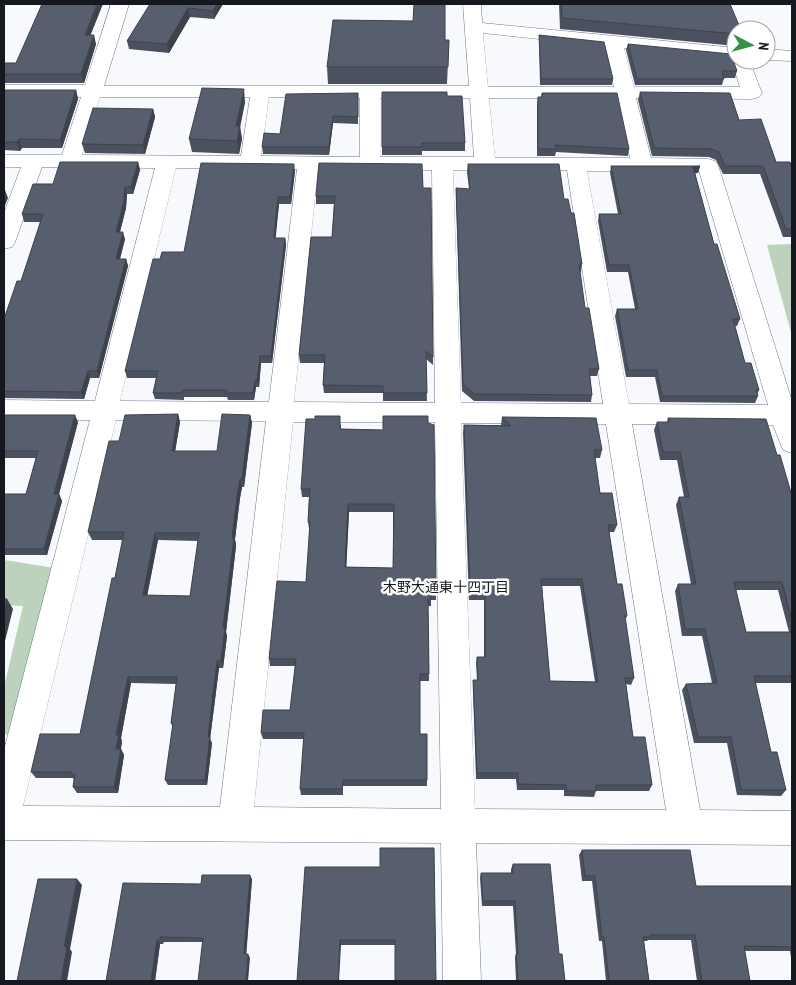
<svg xmlns="http://www.w3.org/2000/svg" width="796" height="985" font-family="'PT Sans Narrow','Noto Sans JP',sans-serif">
  <style>
    .green { fill: #bcd2bd }
    .lines { fill: none; stroke-linecap: round; stroke-linejoin: round }
    .street-casing { stroke: #6f7688; stroke-width: 1 }
    .street { fill: #fff; fill-rule: evenodd }
    .wall { fill: #4b515f; fill-rule: evenodd }
    .shaded-wall { fill: #3d424d }
    .building { fill: #575e6e; stroke: #3d424d; fill-rule: evenodd }
    .labels { text-anchor: middle; dominant-baseline: central; stroke-width: 5; stroke-linejoin: round; paint-order: stroke }
    .neighbourhood-label { font-size: 14px; fill: #15181f; stroke: #fff }
  </style>
  <rect width="100%" height="100%" fill="#f8f9fd"/>
  <!-- green -->
  <g class="green">
    <polygon points="792,244 792,336 767,245"/>
    <polygon points="4,560 55,568 16,736 4,734 4,687 23,606 4,605"/>
  </g>
  <g class="lines">
    <defs>
      <g id="street">
        <path d="M111,4h18l-25,82h365l-6,-82h18l1,19 254,25v12h13l13,33 -3,4 -7,2 -116,-1 15,60 57,1 7,2 3,4 74,236v52l-9,-3 -10,-25 -141,-1 68,386 92,1v34l-316,-2 5,138h-38l-2,-138 -437,-3v-90l86,-330h-86v-20l91,1 60,-233 -113,-1 -27,75 -3,5 -8,2v-36l17,-46h-17v-12h58l19,-58h-77v-12h81zM483,33l122,13 9,41h-126zM624,48l107,11 9,28h-106zM100,97h150l-9,59 -159,-1zM269,97l91,1v59l-99,-1zM380,98h90l4,59h-94zM489,98h128l13,60h-135zM176,168l121,1 -28,233 -149,-1zM318,169l114,1 3,233 -141,-1zM453,170h114l36,234 -142,-1zM587,171h112l69,234 -139,-1zM116,420l150,1 -46,386 -197,-1zM293,422h142l6,387 -187,-2zM461,423l145,1 60,386 -191,-1z"/>
        <polygon points="766,49 792,51 792,61 764,60 766,60"/>
      </g>
    </defs>
    <!-- street casing -->
    <use href="#street" class="street-casing"/>
    <!-- street -->
    <use href="#street" class="street"/>
  </g>
  <!-- wall -->
  <g class="wall">
    <polygon points="143,4 223,4 214,19 190,17 169,53 129,49 127,41 150,4"/>
    <polygon points="559,4 730,4 736,30 736,46 560,29"/>
    <polygon points="91,35 96,44 84,83 4,83 4,63 16,63"/>
    <polygon points="539,35 613,79 612,85 540,85 539,41"/>
    <polygon points="445,40 449,40 447,84 328,84 327,67"/>
    <polygon points="628,44 737,71 735,78 724,78 722,85 635,85 626,50"/>
    <polygon points="4,90 76,90 78,99 62,148 22,148 20,151 4,150"/>
    <polygon points="382,92 447,96 465,143 465,151 422,151 422,155 382,155"/>
    <polygon points="640,92 739,120 776,162 792,169 792,237 783,237 760,174 723,174 716,160 709,157 652,156 638,100"/>
    <polygon points="358,93 358,124 333,123 329,155 263,154 262,147 280,134"/>
    <polygon points="542,93 629,149 628,156 556,152 555,156 537,156 537,104 538,97 541,97"/>
    <polygon points="245,102 240,127 242,139 239,154 192,152 189,139"/>
    <polygon points="153,109 155,117 145,154 85,153 82,144"/>
    <polygon points="138,162 140,170 133,194 127,194 126,208 120,232 125,239 120,259 126,259 128,266 99,378 90,378 84,399 4,398 4,319 21,281 41,222 24,222 22,214 53,184"/>
    <polygon points="468,164 564,199 571,213 582,264 581,272 580,272 585,308 599,369 597,376 590,376 592,395 591,402 474,401 462,391 456,196 456,188 469,189 467,172"/>
    <polygon points="611,166 700,166 698,173 695,173 714,244 740,319 737,326 735,326 745,363 759,390 757,394 758,396 755,403 660,402 655,377 626,377 615,316 617,309 635,309 628,272 607,272 598,221 599,214 618,214 610,173"/>
    <polygon points="295,171 291,204 279,204 275,238 285,238 286,245 272,363 261,363 259,387 256,387 254,400 228,400 227,397 184,397 184,400 155,399 153,393 156,378 127,378 125,371 160,259 184,252"/>
    <polygon points="423,188 433,357 433,365 426,359 427,401 383,401 383,393 324,393 323,385 324,363 300,363 299,355 332,237 334,204 316,204 316,196"/>
    <path d="M178,414l2,8 -5,29h42l33,-36 2,8 -8,64h-2l-2,11 -5,41 1,7 -10,86 1,4 -4,32h-4l-9,71 2,4 -5,42h-39l-3,-5 8,-52 -2,-5 5,-39 -45,-1 -10,55 1,4 -1,7 3,6 -6,38h-41l-4,-6 1,-7 -1,-2h-37l-5,-6 49,-38 43,-194h-31l-4,-8 31,-91zM158,540l40,1 -8,55 -43,-1z"/>
    <polygon points="4,415 78,422 59,494 62,501 47,555 4,555 4,494 26,494 36,458 4,458"/>
    <path d="M502,417l100,33 -2,8h-5l5,35 17,32 -3,7h-5l8,52 10,32 -2,4 9,58 -3,7 -5,-1 7,53 19,48 -3,6h-53l-2,6 -30,-1v-6h-47l-1,-11h-40l-3,-92v-7h4l-1,-17 1,-6h7v-57h-15l-6,-167 1,-8h37zM542,586h38l15,96 -45,-1z"/>
    <path d="M668,418l109,37 15,41v187h-37l16,69 15,38 -5,6 -44,-1 -10,-52h-33l-12,-53 4,-6 26,-1 -10,-47h-20l-7,-45 3,-7h13l-15,-79 3,-8h5l-7,-37h-17l-6,-30 3,-8h10zM736,590h42l11,42h-43z"/>
    <path d="M341,424v5l42,1 53,163v7h-5v6h-3l1,75h-9v53l7,46v6h-84v9h-42l-1,-6 4,-50h-41l-2,-6 29,-23 5,-44h-25l-1,-7 37,-77 4,-53h-1l-1,-7 1,-25h-7l-1,-8zM349,512h44v56l-47,-1z"/>
    <polygon points="434,848 395,945 341,945 297,981 380,867"/>
    <polygon points="582,850 696,886 792,886 792,963 790,951 744,951 750,981 697,981 691,940 648,940 647,941 644,941 649,981 606,981 602,941 599,941 592,881 582,881 579,855"/>
    <polygon points="513,864 559,954 565,981 516,981 515,958 516,954 513,906 482,906 480,878 481,873 511,873 511,869"/>
    <polygon points="252,879 246,954 250,958 203,942 164,942 163,944 160,944 155,981 106,981 201,884"/>
  </g>
  <!-- shaded-wall -->
  <g class="shaded-wall">
    <polygon points="97,4 103,4 87,44 85,35"/>
    <polygon points="217,4 223,4 214,19 213,11"/>
    <polygon points="188,8 190,17 169,53 167,44"/>
    <polygon points="94,35 96,44 84,83 81,74"/>
    <polygon points="244,89 245,102 240,127 242,139 239,154 236,126"/>
    <polygon points="76,90 78,99 62,148 60,140"/>
    <polygon points="153,109 155,117 145,154 143,145"/>
    <polygon points="333,116 333,123 329,155 329,147"/>
    <polygon points="19,139 22,148 20,151 17,142"/>
    <polygon points="138,162 140,170 133,194 131,187"/>
    <polygon points="294,164 295,171 291,204 290,197"/>
    <polygon points="700,166 698,173 691,174 693,167"/>
    <polygon points="125,187 127,194 126,208 118,239 116,232"/>
    <polygon points="5,190 8,198 4,208 4,193"/>
    <polygon points="278,197 279,204 275,245 274,238"/>
    <polygon points="123,232 125,239 118,266 116,259"/>
    <polygon points="285,238 286,245 272,363 271,356"/>
    <polygon points="126,259 128,266 99,378 97,371"/>
    <polygon points="260,356 261,363 259,387 257,381"/>
    <polygon points="88,371 90,378 84,399 81,392"/>
    <polygon points="255,381 256,387 254,400 253,393"/>
    <polygon points="178,414 180,422 174,458 172,451"/>
    <polygon points="75,415 78,422 59,494 62,501 47,555 44,549 54,494"/>
    <polygon points="250,415 252,423 244,487 242,479"/>
    <polygon points="240,479 242,487 240,498 235,539 236,546 226,632 227,636 223,668 221,661 223,628 232,538 238,490"/>
    <polygon points="348,504 349,512 346,575 345,567"/>
    <polygon points="155,533 158,540 146,602 143,595"/>
    <polygon points="7,599 13,609 4,645 4,611"/>
    <polygon points="217,661 219,668 210,739 212,743 207,785 205,780 208,737"/>
    <polygon points="128,677 131,683 121,738 122,742 119,755 116,749 116,735"/>
    <polygon points="121,749 124,755 118,793 114,787"/>
    <polygon points="250,875 252,879 246,958 244,954"/>
    <polygon points="77,879 82,885 70,949 72,952 67,981 61,981 64,947"/>
    <polygon points="157,940 160,944 155,981 151,981"/>
    <polygon points="340,940 341,945 339,981 338,981"/>
    <polygon points="248,954 250,958 248,981 246,981"/>
  </g>
  <!-- building -->
  <g class="building">
    <polygon points="42,4 97,4 85,35 94,35 81,74 4,74 4,63 16,63"/>
    <polygon points="150,4 217,4 213,11 188,8 167,44 127,41"/>
    <polygon points="414,4 445,4 445,40 449,40 448,67 327,67 333,20 413,21"/>
    <polygon points="561,4 730,4 741,30 736,30 736,34 562,18"/>
    <polygon points="539,35 604,42 613,79 541,79"/>
    <polygon points="628,44 731,54 737,71 722,71 724,79 637,79"/>
    <polygon points="202,88 244,89 236,126 240,126 237,141 189,139"/>
    <polygon points="4,90 76,90 60,140 19,139 17,142 4,142"/>
    <polygon points="382,92 447,92 447,96 462,96 465,143 422,143 422,147 382,147"/>
    <polygon points="640,92 730,93 739,120 761,119 776,162 790,162 792,169 792,229 786,229 763,166 725,166 719,152 711,149 654,148"/>
    <polygon points="358,93 358,117 333,116 329,147 262,147 264,133 280,134 286,94"/>
    <polygon points="542,93 617,93 629,149 555,145 556,149 538,149 538,97 542,97"/>
    <polygon points="93,108 153,109 143,145 82,144"/>
    <polygon points="60,162 138,162 131,187 125,187 124,201 116,232 123,232 116,259 126,259 97,371 88,371 81,392 4,391 4,319 17,281 21,281 43,214 22,214 33,184 53,184"/>
    <polygon points="201,163 294,164 290,197 278,197 274,238 285,238 271,356 260,356 257,381 255,381 253,393 226,393 227,390 183,390 182,393 153,393 158,371 125,371 153,259 160,259 162,252 184,252"/>
    <polygon points="319,163 422,164 423,188 431,188 433,357 426,351 427,393 383,393 383,386 323,385 325,355 299,355 311,237 332,237 335,196 316,196"/>
    <polygon points="468,164 559,164 564,199 568,199 571,213 574,213 582,264 579,264 585,308 589,308 599,369 589,369 592,395 474,394 463,384 456,188 470,189"/>
    <polygon points="611,166 700,166 693,167 714,244 717,244 740,319 733,319 745,363 751,363 759,390 756,390 758,396 662,396 657,370 628,370 617,309 638,309 629,265 609,265 599,214 621,214"/>
    <path d="M178,414l-6,37h45l5,-37 28,1 -8,64h-2l-2,11 -6,48h2l-11,90h2l-4,33h-4l-9,76h2l-5,43h-40l8,-57h-2l6,-46h-49l-12,58h3l-3,14h5l-7,38h-41l2,-13h-5l1,-2h-40l9,-38h40l32,-156h3l9,-46h-36l21,-91h10l6,-26zM155,533h44l-9,63 -47,-1z"/>
    <polygon points="4,415 75,415 54,494 59,494 44,549 4,549 4,494 26,494 38,451 4,451"/>
    <path d="M315,416h25v13l43,1v-14h45v7l6,2 2,168h-5v6h-3l1,75h-9v60h7v46h-84l-1,9h-42l4,-56h-43l2,-23h27l6,-51h-27l8,-78 29,1 4,-60h-2l2,-33h-9l5,-70h9zM348,504h46l-1,64 -48,-1z"/>
    <path d="M502,417l94,1 6,32h-8l6,43h12l5,32h-9l9,59h5l5,32h-2l9,62h-9l8,59h12l7,48h-56v6h-29l-1,-6 -48,-1v-11h-41l-4,-93h5l-1,-23h8v-64h-15l-6,-168 47,1zM541,579h41l16,103 -48,-1z"/>
    <polygon points="668,418 766,419 777,455 780,455 792,496 792,621 782,582 734,582 746,632 792,632 792,676 754,676 771,752 777,752 786,790 741,790 731,737 698,737 686,684 717,683 705,629 685,629 678,584 696,584 679,497 689,497 680,452 663,452 657,422 669,422"/>
    <polygon points="4,599 7,599 4,611"/>
    <polygon points="380,848 434,848 436,981 395,981 395,940 340,940 338,981 297,981 305,867 380,867"/>
    <polygon points="582,850 690,850 696,886 792,886 792,947 744,946 750,981 702,981 695,935 650,935 650,937 643,937 649,981 609,981 604,937 602,937 595,876 585,876"/>
    <polygon points="513,864 550,864 559,954 562,954 565,981 518,981 516,954 518,954 515,901 483,901 481,873 513,873"/>
    <polygon points="202,875 250,875 244,954 248,954 246,981 198,981 203,938 160,937 160,940 157,940 151,981 106,981 123,883 201,884"/>
    <polygon points="38,879 77,879 64,947 67,947 61,981 17,981"/>
  </g>
  <g class="labels">
    <!-- neighbourhood labels -->
    <g class="neighbourhood-label">
      <text x="446" y="587">木野大通東十四丁目</text>
    </g>
  </g>
  <!-- border -->
  <rect width="796" height="985" fill="none" stroke="#15181f" stroke-width="10"/>
  <!-- north arrow -->
  <g transform="translate(751 45) rotate(96)"><circle r="24" fill="#ffffff" stroke="#a1a3a5"/>
  <path d="M0-4L9 19L0 12L-9 19Z" fill="#359245"/>
  <text y="-8" font-size="14" font-weight="bold" text-anchor="middle" fill="#15181f">N</text>
  </g>
</svg>
